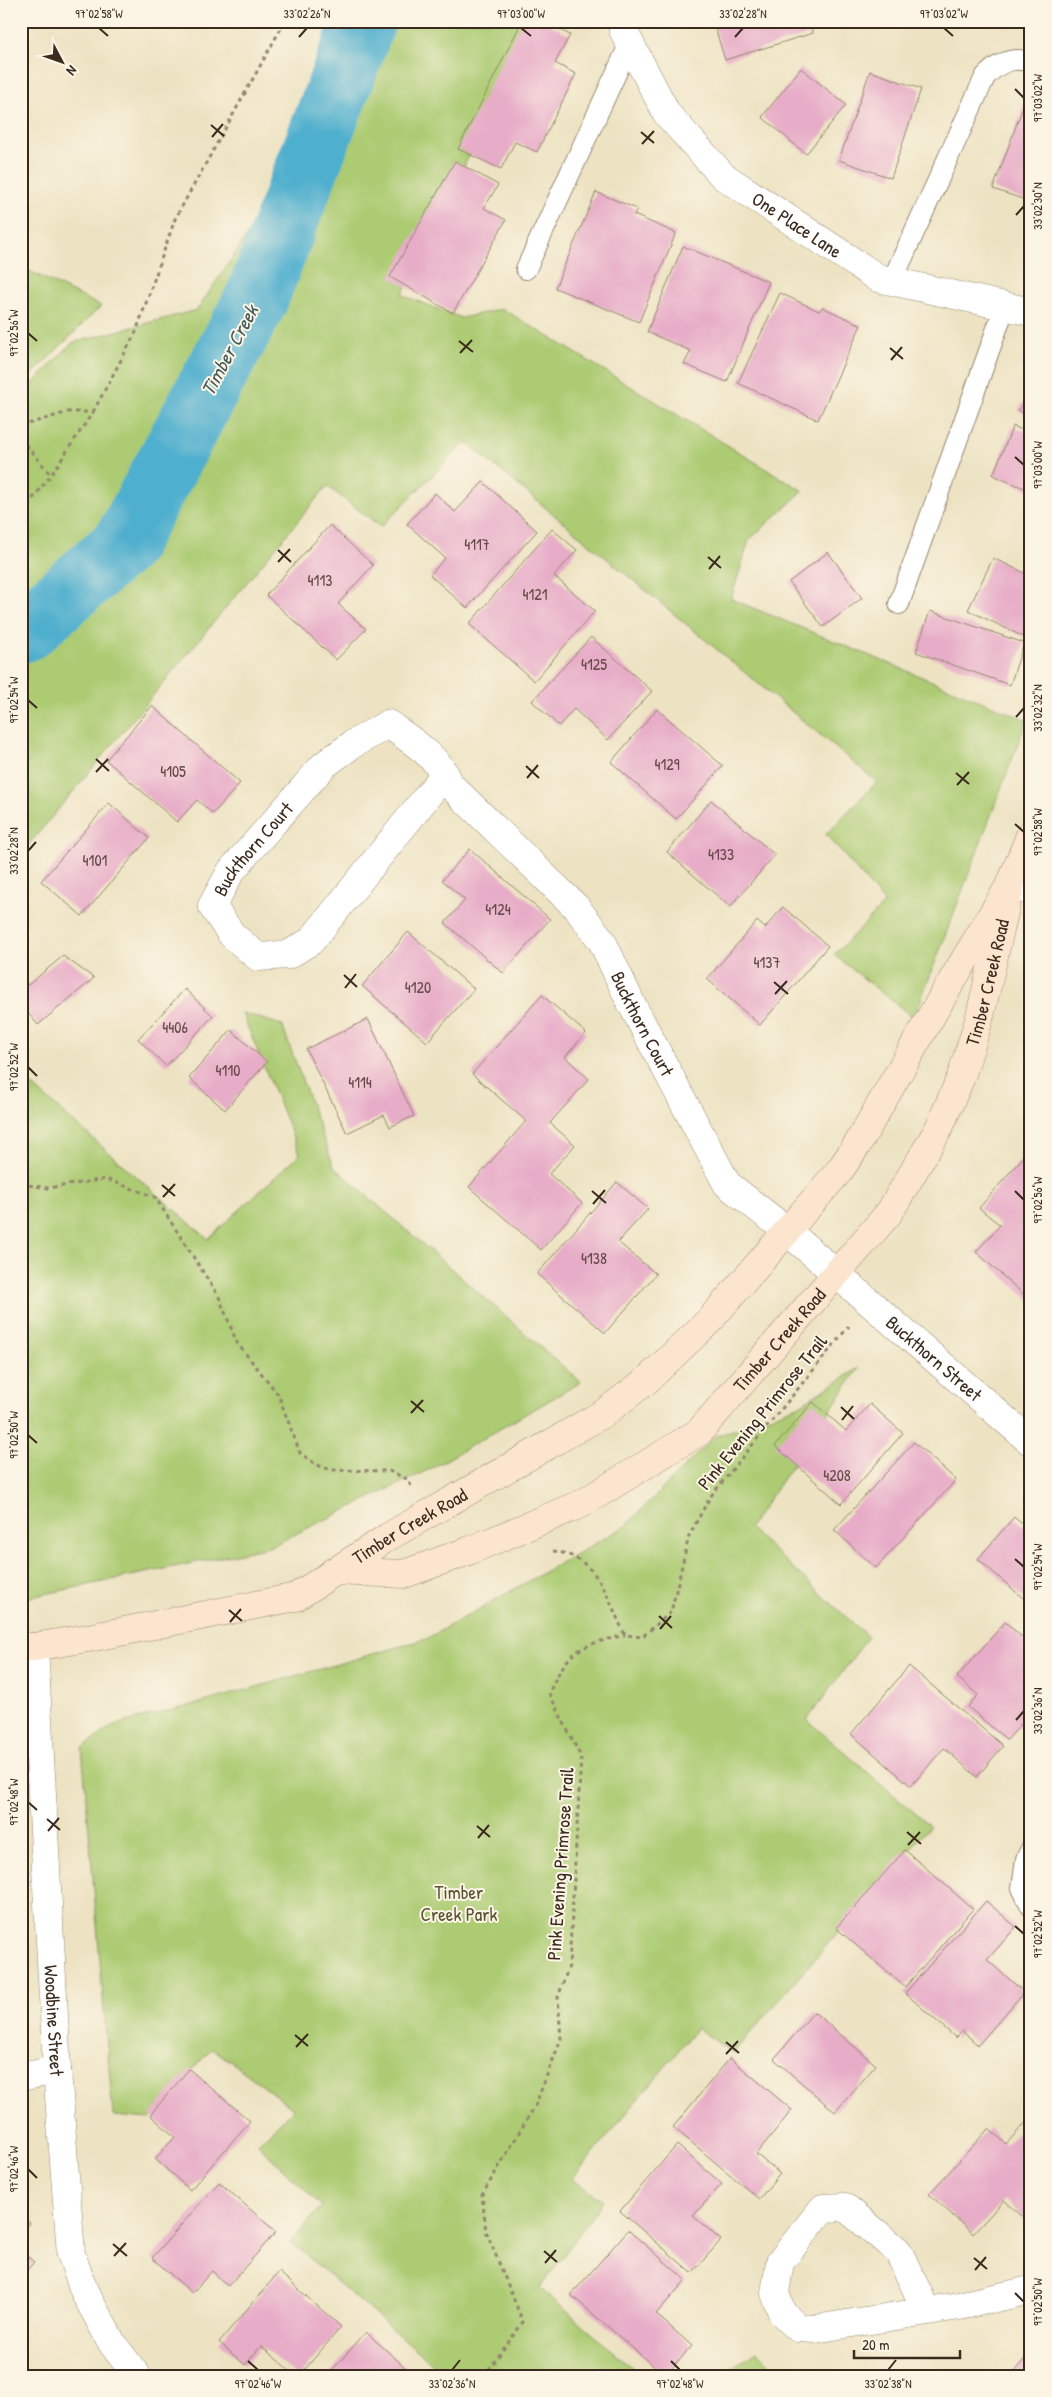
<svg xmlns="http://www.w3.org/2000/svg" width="1052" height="2397" font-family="'Patrick Hand',sans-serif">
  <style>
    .green { fill: #accb72; stroke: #747a48 }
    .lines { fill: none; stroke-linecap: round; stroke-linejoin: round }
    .river { stroke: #4fafce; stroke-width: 64 }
    .building { fill: #e7acc7 }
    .lane-casing { stroke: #948670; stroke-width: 22 }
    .street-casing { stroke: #948670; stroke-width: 29 }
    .secondary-casing { stroke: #948670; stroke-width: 29 }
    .path { stroke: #948670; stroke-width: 3; stroke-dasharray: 4 4; stroke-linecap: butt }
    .lane { stroke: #fff; stroke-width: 20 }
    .street { stroke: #fff; stroke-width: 28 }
    .secondary { stroke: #fce5cf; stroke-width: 28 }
    .ticks { fill: none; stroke: #3b2a1e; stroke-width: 2 }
    .labels { text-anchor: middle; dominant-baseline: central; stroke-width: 4; stroke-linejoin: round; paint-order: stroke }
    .number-label { font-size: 16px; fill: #664a48 }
    .street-label { font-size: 19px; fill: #3b2a1e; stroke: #fcf5e5 }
    .park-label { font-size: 19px; fill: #575233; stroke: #fcf5e5 }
    .water-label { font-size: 20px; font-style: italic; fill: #42595c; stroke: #fcf5e5 }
    .neatline { fill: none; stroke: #3b2a1e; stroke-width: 2 }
    .ticks-label { font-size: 12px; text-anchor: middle; fill: #3b2a1e }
  </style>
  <rect width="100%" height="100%" fill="#fcf5e5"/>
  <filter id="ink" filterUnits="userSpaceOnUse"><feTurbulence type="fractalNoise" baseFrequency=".02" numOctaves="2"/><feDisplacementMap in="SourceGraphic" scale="10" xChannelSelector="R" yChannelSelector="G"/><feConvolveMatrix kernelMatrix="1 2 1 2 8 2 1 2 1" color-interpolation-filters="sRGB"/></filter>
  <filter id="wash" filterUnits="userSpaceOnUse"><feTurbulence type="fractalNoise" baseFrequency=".0096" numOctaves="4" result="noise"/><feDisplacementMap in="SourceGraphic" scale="20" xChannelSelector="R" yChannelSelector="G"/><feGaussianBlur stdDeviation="1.12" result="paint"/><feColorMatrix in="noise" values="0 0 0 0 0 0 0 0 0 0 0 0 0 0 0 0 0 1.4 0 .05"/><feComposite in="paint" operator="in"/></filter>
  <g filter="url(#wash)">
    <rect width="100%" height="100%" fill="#ede3c3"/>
    <!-- green -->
    <g class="green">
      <polygon points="391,21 534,21 402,295 461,318 503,309 803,491 749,540 731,599 1027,720 914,1018 834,955 885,903 826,834 877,782 466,442 381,527 327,486 21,854 21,396 72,343 197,310"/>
      <polygon points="21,267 101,306 21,385"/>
      <polygon points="242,1013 282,1025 334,1167 581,1382 434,1467 269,1547 21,1599 21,1076 208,1239 300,1154"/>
      <polygon points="859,1368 749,1528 868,1637 807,1720 930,1826 733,2053 697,2028 572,2179 603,2201 540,2288 641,2376 435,2376 439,2370 291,2242 322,2206 257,2144 294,2109 212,2048 150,2119 113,2116 82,1748 114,1725 200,1703 426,1639 624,1527 714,1437 798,1406"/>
      <polygon points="756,2351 781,2376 719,2376"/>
    </g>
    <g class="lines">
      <!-- river -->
      <polyline class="river" points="21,631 26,629 124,544 256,300 364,21"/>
    </g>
    <g id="blocks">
      <!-- building -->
      <g class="building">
        <polygon points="522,21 543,21 570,35 555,63 576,74 537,152 515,142 501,169 458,149"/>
        <polygon points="713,21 809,21 813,33 725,60"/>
        <polygon points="801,68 846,105 806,154 762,117"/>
        <polygon points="870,71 921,89 891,178 839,160"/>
        <polygon points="1028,93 1031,94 1031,202 993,189"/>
        <polygon points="455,161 498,185 484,208 506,220 453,313 390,277"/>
        <polygon points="596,192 637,209 634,215 676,233 639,322 555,288"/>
        <polygon points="683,246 769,282 727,382 684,364 691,351 647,332"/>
        <polygon points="780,293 819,311 822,307 861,325 818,420 738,383"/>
        <polygon points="1031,390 1031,418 1018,410"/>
        <polygon points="1013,426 1031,434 1031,491 993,475"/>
        <polygon points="483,482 537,531 467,608 430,575 445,558 407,524 435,493 455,512"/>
        <polygon points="330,525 373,565 338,604 366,629 336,660 266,595"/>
        <polygon points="552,529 577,550 554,576 595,611 534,681 469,624"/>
        <polygon points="828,552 862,598 823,627 789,582"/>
        <polygon points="993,558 1031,576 1031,634 1028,639 968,610"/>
        <polygon points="930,611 1024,643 1010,685 916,652"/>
        <polygon points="591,637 652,691 608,740 574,709 559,726 532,701"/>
        <polygon points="152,706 240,783 213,814 197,800 177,822 106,760"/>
        <polygon points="657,709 723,766 676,819 611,762"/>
        <polygon points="711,800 775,855 730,907 667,852"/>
        <polygon points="109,803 149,838 82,916 41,881"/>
        <polygon points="470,849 550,919 503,973 445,923 465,900 442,880"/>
        <polygon points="783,907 828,946 760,1025 707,979 757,921 765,928"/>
        <polygon points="408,932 474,989 427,1042 362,986"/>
        <polygon points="63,956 94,978 38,1025 24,1008 21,1011 21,977 28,985"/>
        <polygon points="185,989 213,1016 166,1066 138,1039"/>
        <polygon points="542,995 586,1033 565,1057 589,1079 550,1123 575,1145 549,1174 582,1203 541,1250 469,1187 526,1121 472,1074"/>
        <polygon points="368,1019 414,1116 390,1127 384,1115 347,1133 306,1049"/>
        <polygon points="231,1030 267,1062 225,1110 189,1078"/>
        <polygon points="1031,1148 1031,1301 976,1252 1000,1225 979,1208"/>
        <polygon points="617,1182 648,1209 618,1242 656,1274 605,1333 537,1274"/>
        <polygon points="813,1402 846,1431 870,1404 903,1433 841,1504 775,1446"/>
        <polygon points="914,1442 956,1480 876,1568 834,1530"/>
        <polygon points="1014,1517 1031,1532 1031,1605 978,1559"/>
        <polygon points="1005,1622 1031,1645 1031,1713 1007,1740 968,1707 978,1695 957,1677"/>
        <polygon points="909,1666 1003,1746 977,1777 944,1748 911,1786 851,1734"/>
        <polygon points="905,1850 973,1909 905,1987 836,1928"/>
        <polygon points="986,1901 1016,1927 987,1960 1024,1992 978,2045 962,2031 956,2038 905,1993"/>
        <polygon points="814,2012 876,2065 835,2112 774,2059"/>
        <polygon points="730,2058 792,2110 756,2154 780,2174 759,2199 673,2127"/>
        <polygon points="189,2069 250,2121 190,2190 155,2159 175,2137 150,2115"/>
        <polygon points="1031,2117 1031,2224 1004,2200 973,2234 929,2194 989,2128 1006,2144"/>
        <polygon points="677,2145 722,2184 693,2216 721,2240 692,2273 620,2211"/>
        <polygon points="219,2182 276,2232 228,2286 212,2271 192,2293 152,2258"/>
        <polygon points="21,2185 28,2190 21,2197"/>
        <polygon points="21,2215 30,2223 21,2234"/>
        <polygon points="628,2230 686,2280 656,2314 692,2346 665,2376 571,2295"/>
        <polygon points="21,2251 34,2262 21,2277"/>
        <polygon points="279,2272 341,2327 299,2376 296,2376 261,2346 245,2365 219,2342"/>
        <polygon points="366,2332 415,2376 327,2376"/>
        <polygon points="1031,2352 1031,2376 1010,2376"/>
      </g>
    </g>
  </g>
  <g filter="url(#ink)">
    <use href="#blocks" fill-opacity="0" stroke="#948670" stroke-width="1"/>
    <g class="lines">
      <defs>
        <g id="lane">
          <polyline points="526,269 630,43"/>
          <path d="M892,281l93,-204c13,-14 27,-21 46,-15"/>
          <polyline points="899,604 1005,306"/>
          <polyline points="1031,1849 1026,1859 1022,1888 1031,1906"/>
        </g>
        <g id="street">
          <path id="s1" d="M623,21v9l44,84 56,62 155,102 153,34"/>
          <path id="s2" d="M445,774l-134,167 -23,14 -30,2 -26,-22 -20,-29 19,-35 93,-106 29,-21 35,-20c24,17 51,33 62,61l126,122 26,34 29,62 96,181 60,47 244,211"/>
          <polyline points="1011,883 1031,892"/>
          <path id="s3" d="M34,1647l23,423 14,184 14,39 27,50 25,33"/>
          <polyline points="21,2077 57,2070"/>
          <polyline points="924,2311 920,2297 898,2251 845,2207 823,2208 780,2262 775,2293 782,2313 798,2328 815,2329 959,2306 1031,2290"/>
        </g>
        <g id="secondary">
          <path id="s4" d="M334,1571l70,3 67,-24 112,-47 116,-71 190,-219 49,-83 23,-53 18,-57 32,-137 20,-50"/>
          <path id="s5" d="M21,1646l13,1 60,-10 202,-40 92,-60 216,-124 42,-32 63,-60 131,-151 17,-25 87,-151 67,-111"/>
        </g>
      </defs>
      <!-- lane casing -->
      <use href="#lane" class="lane-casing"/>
      <!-- street casing -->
      <use href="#street" class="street-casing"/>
      <!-- secondary casing -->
      <use href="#secondary" class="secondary-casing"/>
      <!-- path -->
      <g class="path">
        <polyline points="93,412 136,332 175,219 285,21"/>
        <polyline points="21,426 68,412 93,412 51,475 21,514"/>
        <polyline points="21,439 51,475"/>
        <polyline points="21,1184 48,1188 106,1179 155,1197 219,1297 237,1343 278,1394 300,1453 317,1465 331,1470 389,1471 407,1479 411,1486"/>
        <path d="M553,1551c46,6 54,47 72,84l17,2 29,-25 18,-76 21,-39 139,-171"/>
        <path d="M484,2376l39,-54 -37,-91 -4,-36 53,-89 26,-67 -3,-42 11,-31 12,-209 -32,-64c20,-45 31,-47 76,-58"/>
      </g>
      <!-- lane -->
      <use href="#lane" class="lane"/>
      <!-- street -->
      <use href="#street" class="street"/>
      <!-- secondary -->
      <use href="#secondary" class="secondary"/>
    </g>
  </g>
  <!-- ticks -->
  <path class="ticks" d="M99,28l9,8M521,28l10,8M944,28l9,8M299,37l8,-9M735,37l8,-9M1015,89l9,9M211,125l13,11M641,132l13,11M212,137l11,-13M642,144l12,-13M1016,215l8,-9M28,333l9,8M459,341l14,11M890,348l13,11M460,353l12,-13M891,360l11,-13M1015,457l9,8M278,550l13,12M708,557l13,11M278,562l12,-13M709,569l11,-13M28,700l9,8M1016,717l8,-9M96,759l13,12M526,766l13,12M96,772l12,-13M956,773l13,11M527,778l11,-13M957,785l12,-13M1015,824l9,8M28,851l8,-9M344,975l13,12M774,982l14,12M345,988l11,-14M775,994l12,-13M28,1067l9,9M162,1185l13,11M592,1191l14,12M1015,1191l9,9M163,1197l12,-13M593,1204l12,-14M411,1401l13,11M841,1407l13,12M411,1413l12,-13M842,1420l11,-14M28,1435l9,8M1015,1559l9,8M229,1610l13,11M659,1616l13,12M230,1622l11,-13M660,1629l11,-13M1016,1720l8,-9M28,1802l9,8M47,1819l13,11M477,1826l13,11M48,1831l11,-13M907,1832l14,12M478,1838l11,-13M908,1845l12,-13M1015,1926l9,8M295,2035l13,11M726,2042l13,11M296,2047l12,-13M726,2054l12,-13M28,2169l9,9M113,2244l14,12M544,2251l13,11M114,2256l12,-13M974,2258l13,11M545,2263l11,-13M975,2270l11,-13M1015,2293l9,9M248,2361l10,9M671,2361l9,9M452,2370l8,-10M888,2370l8,-10"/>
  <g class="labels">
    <!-- number labels -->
    <g class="number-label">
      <text x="477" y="544">4117</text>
      <text x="320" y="580">4113</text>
      <text x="535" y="594">4121</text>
      <text x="594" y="664">4125</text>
      <text x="667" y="764">4129</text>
      <text x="173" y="771">4105</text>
      <text x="721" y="854">4133</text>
      <text x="95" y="860">4101</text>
      <text x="498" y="909">4124</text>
      <text x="767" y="962">4137</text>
      <text x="418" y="987">4120</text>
      <text x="175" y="1027">4406</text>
      <text x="228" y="1070">4110</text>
      <text x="360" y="1082">4114</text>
      <text x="594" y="1258">4138</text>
      <text x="837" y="1475">4208</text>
    </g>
    <!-- street labels -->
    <g class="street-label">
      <text stroke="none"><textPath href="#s1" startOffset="276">One Place Lane</textPath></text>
      <text stroke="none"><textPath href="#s2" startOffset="411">Buckthorn Court</textPath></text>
      <text stroke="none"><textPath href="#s4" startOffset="941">Timber Creek Road</textPath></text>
      <text stroke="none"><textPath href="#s2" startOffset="996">Buckthorn Court</textPath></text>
      <text stroke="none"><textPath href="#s4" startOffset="521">Timber Creek Road</textPath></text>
      <text stroke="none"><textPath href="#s2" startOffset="1448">Buckthorn Street</textPath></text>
      <text transform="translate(762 1412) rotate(-51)">Pink Evening Primrose Trail</text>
      <text stroke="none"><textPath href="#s5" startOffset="414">Timber Creek Road</textPath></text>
      <text transform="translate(560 1864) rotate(-86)">Pink Evening Primrose Trail</text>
      <text stroke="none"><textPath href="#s3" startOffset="374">Woodbine Street</textPath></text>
    </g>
    <!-- park labels -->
    <g class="park-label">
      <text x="459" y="1892">Timber<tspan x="459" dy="22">Creek Park</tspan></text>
    </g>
    <!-- water labels -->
    <g class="water-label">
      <text transform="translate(229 350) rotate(-62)">Timber Creek</text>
    </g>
  </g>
  <!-- margin -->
  <rect width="1052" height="2397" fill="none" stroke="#fcf5e5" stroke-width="55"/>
  <!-- north arrow -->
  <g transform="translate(62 62) rotate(131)" stroke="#fcf5e5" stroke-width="4" paint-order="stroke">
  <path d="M0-4L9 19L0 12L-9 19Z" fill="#3b2a1e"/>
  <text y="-8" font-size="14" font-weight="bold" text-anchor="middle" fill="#3b2a1e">N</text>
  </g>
  <!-- scale -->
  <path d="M854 2350v8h106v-8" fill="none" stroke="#3b2a1e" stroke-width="2.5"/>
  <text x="862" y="2350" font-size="15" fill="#3b2a1e" stroke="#fcf5e5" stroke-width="4" paint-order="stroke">20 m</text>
  <rect x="28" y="28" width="996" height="2342" class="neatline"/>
  <g class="ticks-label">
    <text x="99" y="18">97°02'58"W</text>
    <text x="307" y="18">33°02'26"N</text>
    <text x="521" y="18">97°03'00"W</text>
    <text x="743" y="18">33°02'28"N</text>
    <text x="944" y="18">97°03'02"W</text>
    <text transform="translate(1038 98) rotate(-90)" y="4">97°03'02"W</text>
    <text transform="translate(1038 206) rotate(-90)" y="4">33°02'30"N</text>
    <text transform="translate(14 333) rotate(-90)" y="4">97°02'56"W</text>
    <text transform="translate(1038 465) rotate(-90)" y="4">97°03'00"W</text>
    <text transform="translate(14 700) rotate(-90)" y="4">97°02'54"W</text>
    <text transform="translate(1038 708) rotate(-90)" y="4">33°02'32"N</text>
    <text transform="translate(1038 832) rotate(-90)" y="4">97°02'58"W</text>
    <text transform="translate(14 851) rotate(-90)" y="4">33°02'28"N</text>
    <text transform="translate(14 1067) rotate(-90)" y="4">97°02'52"W</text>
    <text transform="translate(1038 1200) rotate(-90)" y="4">97°02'56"W</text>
    <text transform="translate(14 1435) rotate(-90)" y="4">97°02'50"W</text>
    <text transform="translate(1038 1567) rotate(-90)" y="4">97°02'54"W</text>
    <text transform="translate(1038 1711) rotate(-90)" y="4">33°02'36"N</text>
    <text transform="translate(14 1802) rotate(-90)" y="4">97°02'48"W</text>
    <text transform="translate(1038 1934) rotate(-90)" y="4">97°02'52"W</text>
    <text transform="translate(14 2169) rotate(-90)" y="4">97°02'46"W</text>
    <text transform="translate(1038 2302) rotate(-90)" y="4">97°02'50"W</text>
    <text x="258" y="2388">97°02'46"W</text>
    <text x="452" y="2388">33°02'36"N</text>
    <text x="680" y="2388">97°02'48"W</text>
    <text x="888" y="2388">33°02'38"N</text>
  </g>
</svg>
